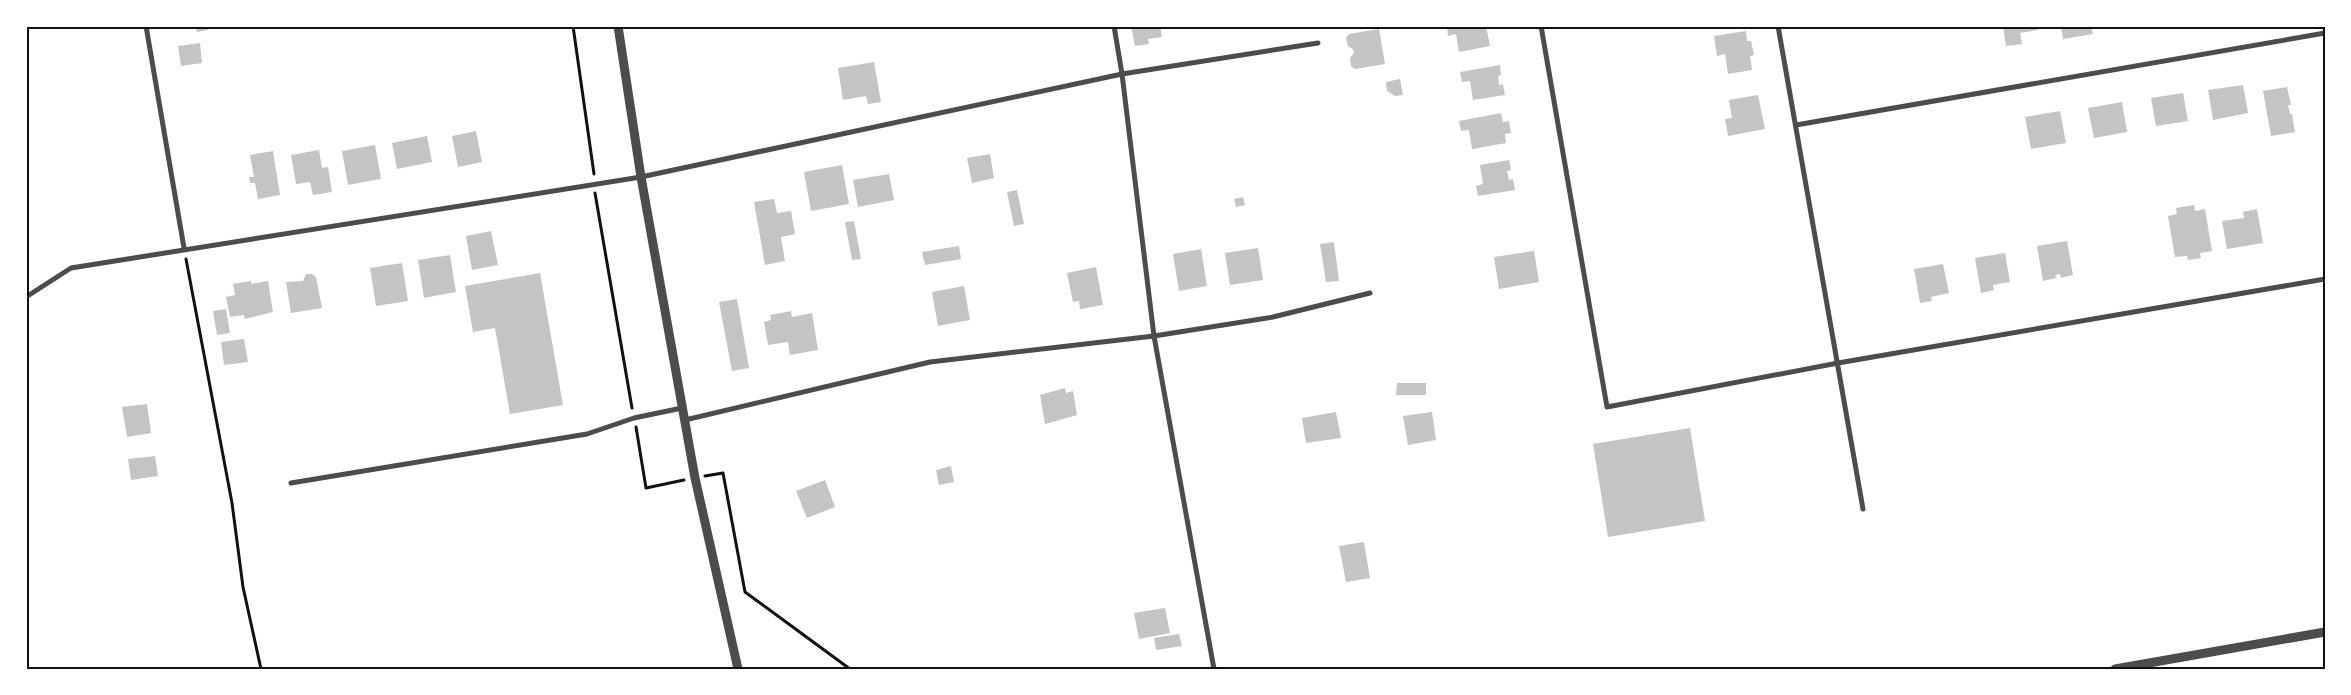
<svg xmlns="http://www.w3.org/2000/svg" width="2351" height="695" font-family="Helvetica,sans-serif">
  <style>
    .building { fill: #c4c4c4 }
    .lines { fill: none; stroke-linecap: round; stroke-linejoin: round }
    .path { stroke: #111; stroke-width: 3 }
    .minor { stroke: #4c4c4c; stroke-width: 5 }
    .tertiary { stroke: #4c4c4c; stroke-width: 9 }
    .neatline { fill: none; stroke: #111; stroke-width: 2 }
  </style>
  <rect width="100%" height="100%" fill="#fff"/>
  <!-- building -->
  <g class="building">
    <polygon points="196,26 207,26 208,30 197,32"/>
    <polygon points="1131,26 1160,26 1162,37 1148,39 1149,44 1135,46"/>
    <polygon points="1447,26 1486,26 1490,46 1459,52 1456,34 1448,36"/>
    <polygon points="2003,26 2038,26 2038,30 2020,33 2022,44 2006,46"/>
    <polygon points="2061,26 2091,26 2093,34 2063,39"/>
    <polygon points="1379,29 1385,64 1355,69 1351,66 1350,58 1354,53 1353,49 1348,46 1346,38 1349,34"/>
    <polygon points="1746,31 1747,41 1751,41 1754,55 1750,56 1752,70 1728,74 1725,54 1717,56 1714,36"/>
    <polygon points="200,43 202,63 181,66 178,46"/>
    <polygon points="874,62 881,102 868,104 866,96 843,100 838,68"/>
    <polygon points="1500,65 1501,75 1498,76 1499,85 1503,84 1505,95 1473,100 1470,81 1462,82 1460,72"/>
    <polygon points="1400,79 1403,95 1395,96 1387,91 1386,82"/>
    <polygon points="2243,85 2248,113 2213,120 2208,90"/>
    <polygon points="2287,87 2291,105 2288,105 2290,114 2292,114 2295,132 2271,136 2263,91"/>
    <polygon points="2183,93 2188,121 2156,126 2151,98"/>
    <polygon points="1758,95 1765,129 1728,136 1725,119 1732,118 1729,100"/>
    <polygon points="2122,102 2127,132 2094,138 2088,108"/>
    <polygon points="2060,111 2066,143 2031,149 2025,117"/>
    <polygon points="1501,113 1503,122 1509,121 1511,133 1505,134 1506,143 1472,149 1469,130 1461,131 1459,121"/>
    <polygon points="476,131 482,162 458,167 452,136"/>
    <polygon points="427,136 432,162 397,169 392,143"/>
    <polygon points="375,145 381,179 348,185 342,151"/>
    <polygon points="319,150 322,168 328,167 332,192 313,195 310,182 296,184 291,155"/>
    <polygon points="273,151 280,195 258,199 255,183 250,183 249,177 254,177 250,155"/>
    <polygon points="990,154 994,178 972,183 967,158"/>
    <polygon points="1509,160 1511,170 1507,171 1509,180 1513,179 1515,190 1478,196 1476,186 1483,184 1480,165"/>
    <polygon points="842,165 849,204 811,211 804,172"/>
    <polygon points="889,174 894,200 858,207 853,180"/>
    <polygon points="1017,190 1024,224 1014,226 1007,192"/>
    <polygon points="1243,197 1245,205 1236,207 1234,199"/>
    <polygon points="774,199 777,213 791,211 795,234 781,237 785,261 765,265 754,202"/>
    <polygon points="2194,205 2195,211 2205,209 2212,251 2200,253 2201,258 2188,260 2187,256 2175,257 2168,216 2177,214 2176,208"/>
    <polygon points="2257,209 2263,243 2227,249 2222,221 2244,218 2243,212"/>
    <polygon points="854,221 861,259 852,260 845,222"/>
    <polygon points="491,231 498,265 472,270 466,236"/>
    <polygon points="2067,241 2073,275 2061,278 2060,274 2055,275 2056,278 2043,281 2037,246"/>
    <polygon points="1334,242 1339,281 1326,282 1320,244"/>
    <polygon points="959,246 961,259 925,265 922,252"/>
    <polygon points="1258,248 1263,280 1230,285 1225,253"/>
    <polygon points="1201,249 1207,286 1179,291 1173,254"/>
    <polygon points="1534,251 1539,282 1499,289 1494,257"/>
    <polygon points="2005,253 2010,282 1993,285 1994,290 1981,293 1975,258"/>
    <polygon points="450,255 456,292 424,298 418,260"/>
    <polygon points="402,263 408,301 376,306 370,268"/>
    <polygon points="1943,264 1949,293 1931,297 1932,301 1920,303 1914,269"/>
    <polygon points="1096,267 1103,305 1080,309 1079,301 1073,302 1067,273"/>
    <polygon points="540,273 563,405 510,414 495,328 473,332 465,286"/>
    <polygon points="306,274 312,274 316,277 322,308 291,313 286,282 303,281"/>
    <polygon points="251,281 251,284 268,281 273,312 245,319 244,315 230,317 226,297 235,295 233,284"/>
    <polygon points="964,286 970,320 938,326 932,292"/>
    <polygon points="737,299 749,368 732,371 719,302"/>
    <polygon points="226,309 230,333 217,335 213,311"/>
    <polygon points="791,311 792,317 812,313 818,350 790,355 788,342 768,345 764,322 771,320 770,315"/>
    <polygon points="244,339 248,362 224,365 221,342"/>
    <polygon points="1397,383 1426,383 1426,395 1396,395"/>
    <polygon points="1065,388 1066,393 1073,391 1077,415 1045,424 1040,395"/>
    <polygon points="147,404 151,433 127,437 122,407"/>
    <polygon points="1336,412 1341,438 1306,443 1302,418"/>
    <polygon points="1432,412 1436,440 1408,445 1403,416"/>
    <polygon points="1690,428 1705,521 1608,537 1593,444"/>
    <polygon points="155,456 158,476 131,480 128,459"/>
    <polygon points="951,466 954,482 939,485 936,470"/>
    <polygon points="825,480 835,507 807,518 796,491"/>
    <polygon points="1364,542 1370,578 1346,582 1339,546"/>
    <polygon points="1165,608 1170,633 1139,639 1134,613"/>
    <polygon points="1179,634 1182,646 1156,650 1154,638"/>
  </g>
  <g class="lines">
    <!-- path -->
    <g class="path">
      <polyline points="573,26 594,174"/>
      <polyline points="595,193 632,408"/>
      <polyline points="186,259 232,503 243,587 261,669"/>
      <polyline points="636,427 646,488 684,480"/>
      <polyline points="705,476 723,473 745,592 850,669"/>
    </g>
    <!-- minor -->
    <g class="minor">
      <polyline points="146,26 184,248"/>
      <polyline points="1114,26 1122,74 1154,336 1214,669"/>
      <polyline points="1541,26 1607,407 1838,363 2325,279"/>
      <polyline points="1778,26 1863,509"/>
      <polyline points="26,27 31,26"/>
      <polyline points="1796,125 2325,33"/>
      <polyline points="26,297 71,268 641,177 1122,74 1318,43"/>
      <polyline points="685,420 930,362 1154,336 1273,317 1370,293"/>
      <polyline points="291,483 587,434 634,418 682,408"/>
    </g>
    <!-- tertiary -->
    <g class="tertiary">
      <polyline points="618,26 641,177 695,478 738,669"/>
      <polyline points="2115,669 2325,632"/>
    </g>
  </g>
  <!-- border -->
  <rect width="2351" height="695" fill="none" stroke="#ffffff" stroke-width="55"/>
  <rect x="28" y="28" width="2296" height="640" class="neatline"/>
</svg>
